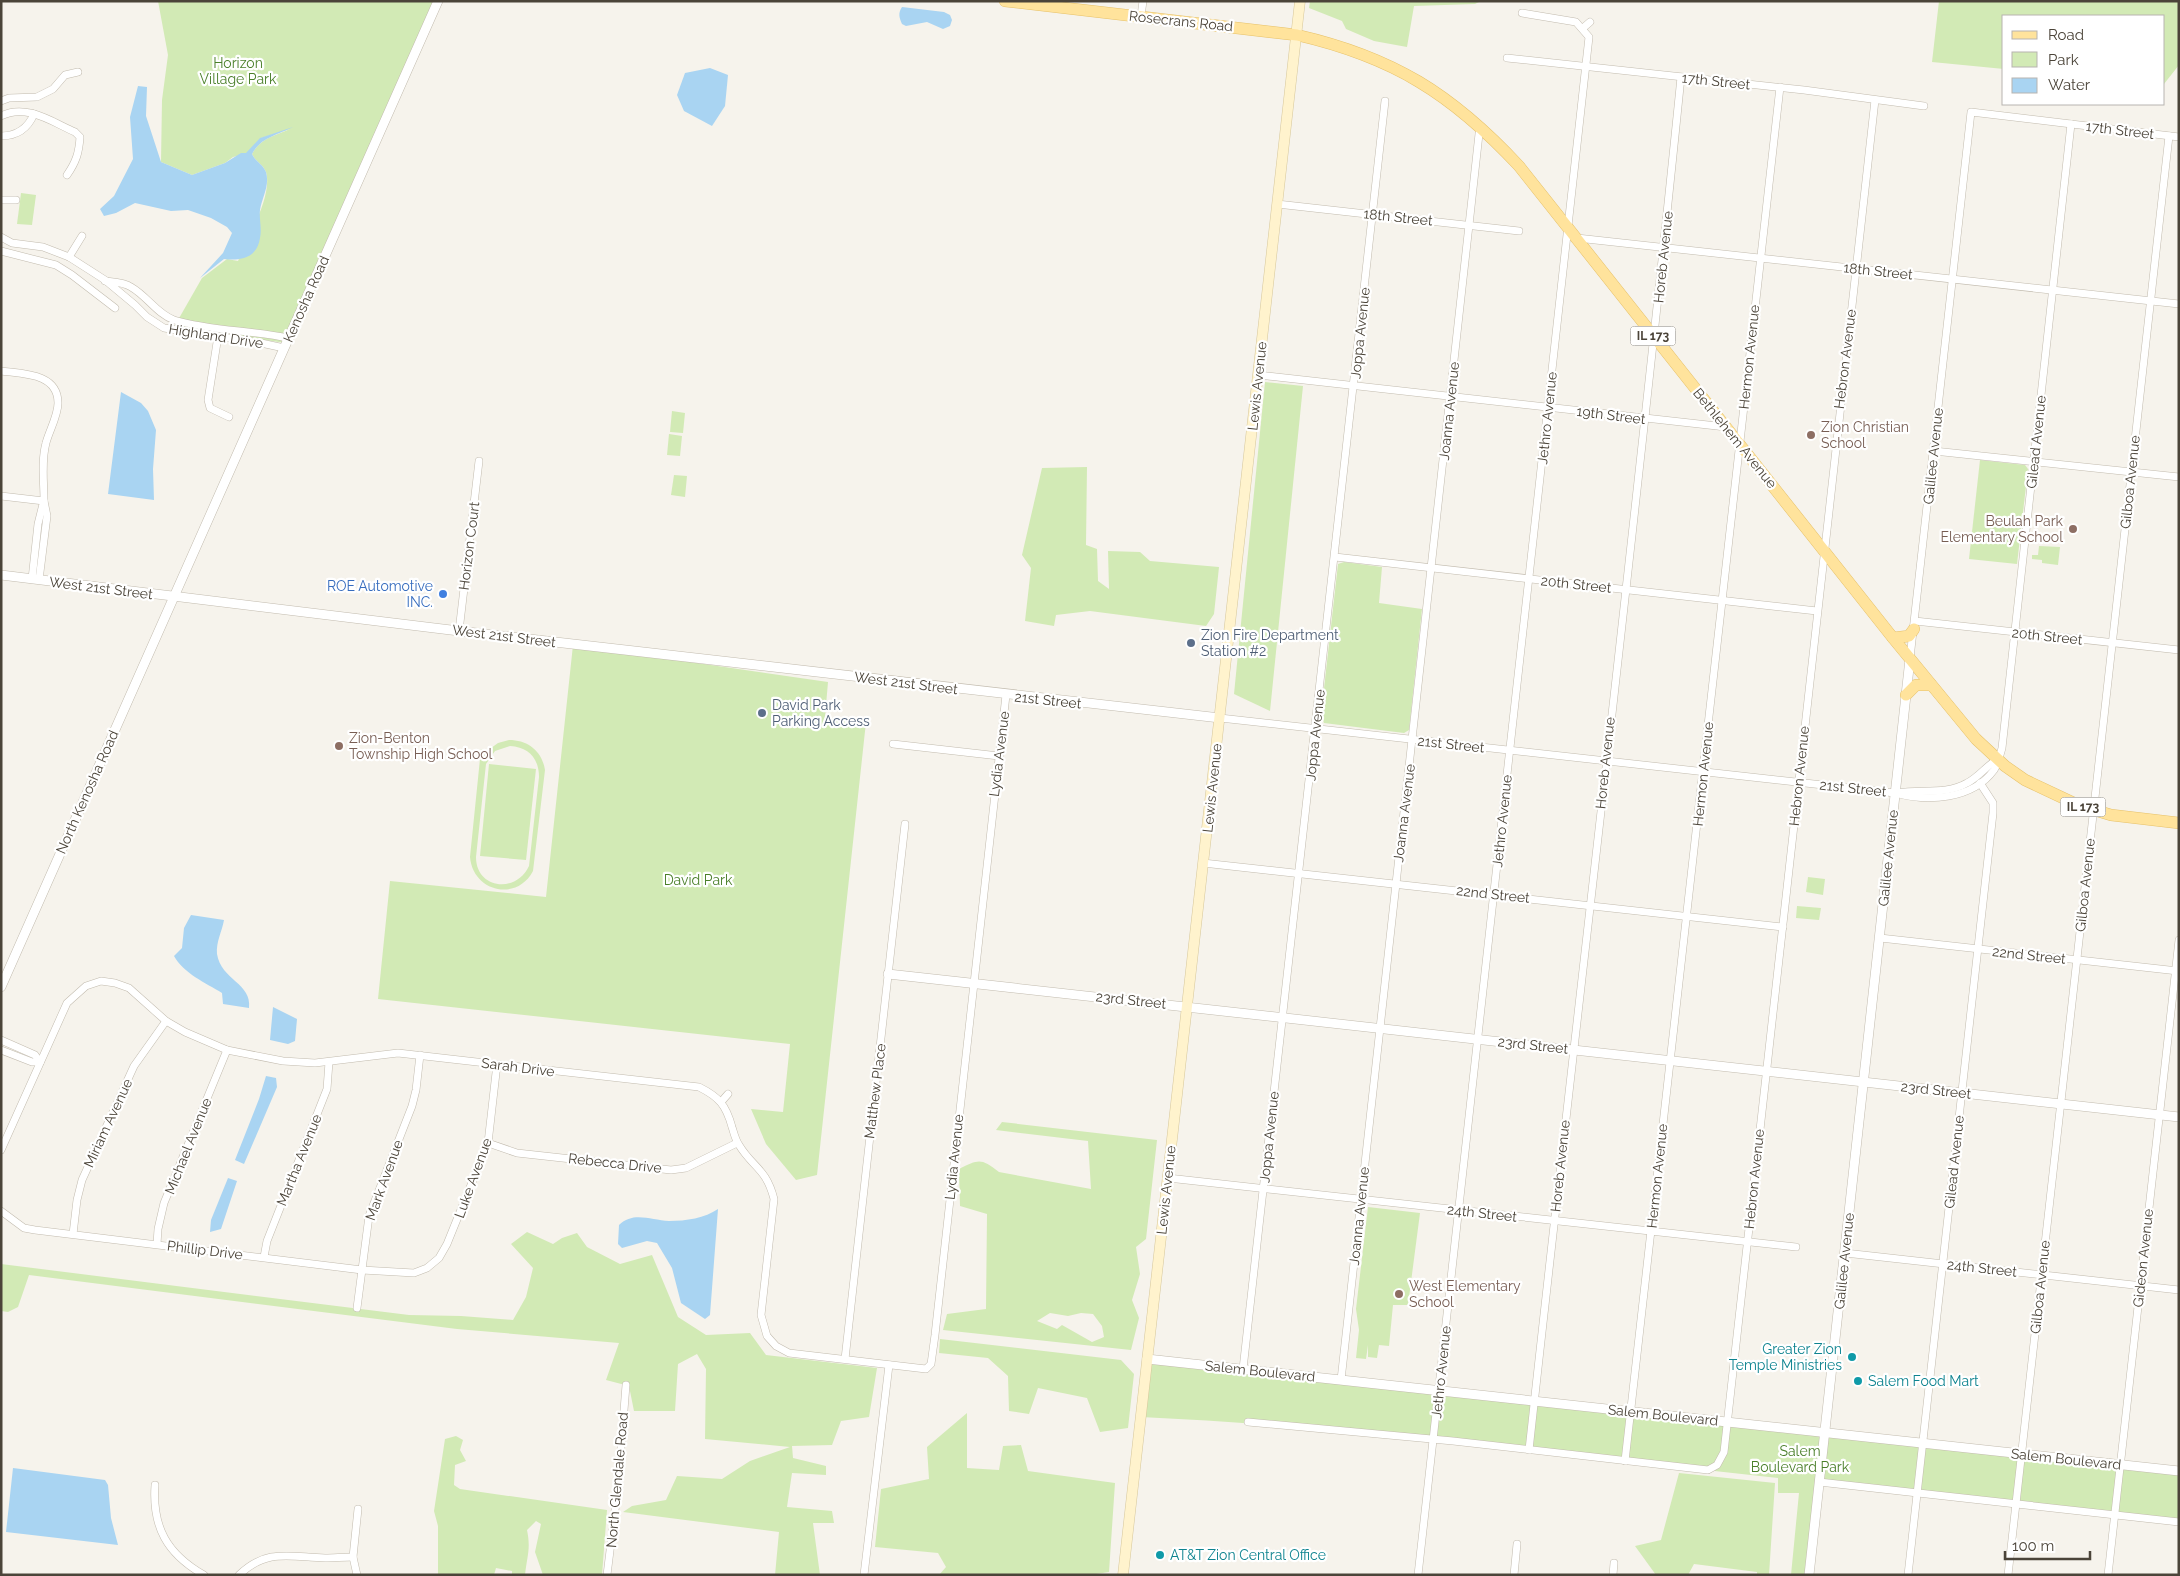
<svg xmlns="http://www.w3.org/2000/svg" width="2180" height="1576" font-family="Raleway,sans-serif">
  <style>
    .green { fill: #d2eab5; fill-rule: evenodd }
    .water { fill: #a9d4f2 }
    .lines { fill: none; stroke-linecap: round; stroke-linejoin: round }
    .minor-casing { stroke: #c2bbae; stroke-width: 8 }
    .tertiary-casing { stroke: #c2bbae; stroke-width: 10 }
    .secondary-casing { stroke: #d6c79b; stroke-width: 11 }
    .primary-casing { stroke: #e6c16a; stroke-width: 12 }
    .minor { stroke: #fff; stroke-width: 7 }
    .tertiary { stroke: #fff; stroke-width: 9 }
    .secondary { stroke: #fff3cd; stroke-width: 10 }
    .primary { stroke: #ffe39c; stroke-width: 11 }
    .education-dot { fill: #8d6e63; stroke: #fff; stroke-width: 2 }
    .shop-dot { fill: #3f7fe0; stroke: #fff; stroke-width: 2 }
    .service-dot { fill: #5c6f8a; stroke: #fff; stroke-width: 2 }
    .culture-dot { fill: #0f9aa8; stroke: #fff; stroke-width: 2 }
    .labels { text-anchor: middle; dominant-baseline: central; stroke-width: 4.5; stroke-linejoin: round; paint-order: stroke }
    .shield { fill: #fff; stroke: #817c74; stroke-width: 1 }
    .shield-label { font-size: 12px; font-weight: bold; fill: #4b4439 }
    .street-label { font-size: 14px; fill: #4b4439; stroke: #fff }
    .park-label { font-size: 14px; fill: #4a7f2a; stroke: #fff }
    .education-label { font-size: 14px; fill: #785e54; stroke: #fff; text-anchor: start }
    .shop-label { font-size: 14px; fill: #366cbe; stroke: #fff; text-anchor: end }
    .service-label { font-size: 14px; fill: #4e5e75; stroke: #fff; text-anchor: start }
    .culture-label { font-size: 14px; fill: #0d838f; stroke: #fff; text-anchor: start }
  </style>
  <rect width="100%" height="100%" fill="#f6f3ec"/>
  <!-- green -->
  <g class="green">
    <path d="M158,1h280l-152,342 -112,-16 28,-49 25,-19 11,2c9,-22 35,-65 28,-89 -3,-8 -11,-11 -14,-18 8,-16 23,-18 38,-25l-29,9 -15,16 -13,3 -8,6 -33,12 -31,-13 1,-62 6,-45z"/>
    <polygon points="1310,1 1481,1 1475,4 1414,6 1407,47 1374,41 1346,29 1342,21 1309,8"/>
    <polygon points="1939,1 2179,1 2179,65 2164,84 2164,16 2004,16 2004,69 1932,62"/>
    <polygon points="21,193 36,195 32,225 17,224"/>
    <polygon points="1265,382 1303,386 1270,711 1234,694"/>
    <polygon points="672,411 685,413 683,433 670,432"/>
    <polygon points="669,434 682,436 680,456 667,455"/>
    <polygon points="1980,460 2025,465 2028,469 2017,564 1969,559"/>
    <polygon points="1087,467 1086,545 1097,549 1098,581 1109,589 1108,551 1140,552 1150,561 1219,567 1214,614 1206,626 1090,611 1056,615 1054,626 1025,621 1031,568 1022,555 1042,468"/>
    <polygon points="674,475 687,476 685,497 671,495"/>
    <polygon points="2039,546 2060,547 2058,565 2042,563 2042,560 2032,559 2032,555 2038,555"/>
    <polygon points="1344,562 1382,567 1379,603 1422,609 1409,730 1404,733 1324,723 1321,715 1338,564"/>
    <polygon points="573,645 828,682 825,717 866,722 817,1175 796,1180 766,1144 751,1109 783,1112 790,1044 378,999 390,881 546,897"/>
    <path d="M509,740c19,0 33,11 36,30l-12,101c-16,31 -60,21 -63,-14l11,-108 6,2 11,-8zM510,746c19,1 29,13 29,31l-10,89c-13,28 -53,23 -53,-9l10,-93 9,-13z"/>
    <polygon points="489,764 536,769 526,860 480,856"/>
    <polygon points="1808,877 1825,879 1823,895 1806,892"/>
    <polygon points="1797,906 1821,908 1819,920 1796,918"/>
    <path d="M1002,1122l155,18 -11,99 -10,8 4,27 -8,26 7,18 -8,32 -188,-20 4,-16 39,-5 1,-95 -27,-8 -1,-37c20,-10 22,-11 40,3l92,17 -3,-48 -92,-11zM1050,1313l18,3 13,-3 12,1 9,12 2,11 -12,5 -30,-17 -5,4 -20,-8z"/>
    <polygon points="1368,1207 1420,1213 1408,1305 1393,1305 1389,1346 1379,1345 1377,1358 1368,1357 1368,1345 1366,1359 1356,1358 1359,1330 1356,1309"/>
    <polygon points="527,1232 553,1244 562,1238 577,1233 587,1247 620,1264 652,1255 678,1317 706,1335 750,1333 766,1355 877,1368 869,1417 841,1421 832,1445 792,1446 793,1458 826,1466 826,1475 792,1473 787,1507 832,1511 834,1523 813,1523 820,1575 775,1575 779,1532 623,1512 632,1506 666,1500 677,1476 722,1479 750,1461 790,1447 705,1439 706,1369 697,1354 678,1364 675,1411 634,1411 629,1386 606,1380 619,1343 457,1329 29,1275 18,1307 8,1312 1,1311 1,1264 409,1315 461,1316 513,1320 526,1297 533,1268 511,1244"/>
    <polygon points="940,1339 1121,1360 1134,1374 1128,1428 1100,1432 1087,1398 1038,1388 1029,1414 1009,1411 1008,1376 988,1358 939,1353"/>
    <path d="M1147,1359l1032,112v51l-359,-40 -11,93h-18l8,-82h-21v-15c-212,-23 -424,-51 -637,-61z"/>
    <polygon points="967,1413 967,1468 999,1470 1003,1446 1021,1445 1028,1471 1115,1483 1109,1572 1090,1575 939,1575 946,1567 938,1553 875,1547 881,1489 929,1479 927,1447"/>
    <path d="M456,1436l7,4 -3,10 6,11 -11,4 -1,20 6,4 147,21 -5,65h-59l-8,-23 6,-28 -5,-3 -9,9c4,19 0,26 -2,45h-13v-4l-16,-3 -2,7h-56v-49l-4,-15 11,-72z"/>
    <polygon points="1679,1473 1775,1483 1769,1575 1757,1575 1757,1572 1694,1564 1688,1575 1656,1575 1635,1546 1661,1540"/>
  </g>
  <!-- water -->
  <g class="water">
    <path d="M902,7l42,5 6,3 2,5 -2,6 -7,3 -16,-7 -21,4 -4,-2c-3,-7 -4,-11 0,-17z"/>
    <polygon points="710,68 728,75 725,106 712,126 684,111 677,95 685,73"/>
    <path d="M138,86l9,1 -1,29 15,46 31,13 33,-12 16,-10h5l14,-15 33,-11c-15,8 -32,10 -41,27 3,7 11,10 14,18 4,14 -4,25 -6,38 -1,9 2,19 0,28 -3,20 -19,23 -36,21l-24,19 23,-25 9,-20 -5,-6 -16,-9 -23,-8 -17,1 -36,-8 -19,10 -12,3 -4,-7 14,-13 19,-37 -3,-42z"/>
    <polygon points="121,392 141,403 148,411 156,430 153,469 154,500 108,494"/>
    <path d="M191,915l33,5c-2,12 -8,21 -7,34 4,26 35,29 32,54l-26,-4 -1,-11c-16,-10 -39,-20 -48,-37l8,-8 2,-20z"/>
    <polygon points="273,1007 297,1019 295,1041 288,1044 270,1040"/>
    <polygon points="266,1076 276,1078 277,1087 244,1164 235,1160 259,1099"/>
    <polygon points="228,1178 237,1181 221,1229 210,1232 211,1220"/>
    <path d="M718,1209l-8,106 -5,4 -24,-16 -9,-35 -15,-25 -10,-2 -25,7 -4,-4 1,-19c14,-14 32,-5 50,-4 17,0 36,-3 49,-12z"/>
    <polygon points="13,1468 105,1480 108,1485 111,1518 118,1545 6,1532"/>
  </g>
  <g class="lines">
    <defs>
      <g id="minor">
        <polyline points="1141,16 1143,1"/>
        <polyline points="1583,28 1590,22"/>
        <polyline points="1507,58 1804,90 1924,106"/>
        <polyline points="1,101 9,98 37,97 53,89 65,75 78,72"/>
        <path d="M1,116c25,-13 51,6 74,16l5,5c-1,16 -4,25 -13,38"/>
        <path d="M1,136c16,0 27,-8 33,-22"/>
        <polyline points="1,200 16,200"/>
        <polyline points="1277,204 1519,231"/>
        <polyline points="1,237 12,243 43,247 69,257 105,280 135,305 147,317 164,328 261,343 284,348"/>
        <polyline points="1577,238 2179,304"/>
        <polyline points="1,251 56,265 72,275 115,308"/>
        <polyline points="69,257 82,236"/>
        <path d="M105,281c9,1 19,1 26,6 16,9 26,27 43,33 37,11 77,10 114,18"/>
        <polyline points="218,336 208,400 210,408 229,417"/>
        <path d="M1,371c22,3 57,2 57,32 0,13 -9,28 -12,40 -5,18 -2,39 -2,58l-43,-5"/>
        <polyline points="1258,375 1726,427"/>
        <polyline points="1934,451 2179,477"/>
        <polyline points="1335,557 1817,611"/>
        <polyline points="32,579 38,524 43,504"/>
        <polyline points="39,580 47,516 44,501"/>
        <polyline points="1915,621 2179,650"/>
        <polyline points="459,631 479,461"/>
        <polyline points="1910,658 1971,112 2179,137"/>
        <path d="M1220,718l675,75c33,9 77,7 99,-23 4,-6 6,-15 8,-22l69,-624"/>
        <polyline points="893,744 999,756"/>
        <path d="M1898,793c23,-4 48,2 69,-10 12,-6 19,-17 31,-24"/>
        <polyline points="1203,863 1783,927"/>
        <polyline points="1880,938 2178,971"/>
        <polyline points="1,1040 35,1055 40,1062"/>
        <polyline points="1,1050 32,1062 40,1062"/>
        <polyline points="721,1102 728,1094"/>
        <polyline points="488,1143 517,1153 671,1170 686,1168 737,1143"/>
        <path d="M1,1150l66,-147 19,-17 15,-5 14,2 14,5 37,33 19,11 42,18 56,11 32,2 83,-10 301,34c20,10 27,18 33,40 2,6 3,12 7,18 14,23 27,23 35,54l-13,116 6,21 9,10 13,7 137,16 5,-5 4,-29 71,-640"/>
        <polyline points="1168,1178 1796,1247"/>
        <polyline points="1,1211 24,1228 35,1230 362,1270 414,1273 427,1268 439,1258 447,1244 488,1143 497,1064"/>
        <polyline points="73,1234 77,1200 82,1180 134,1066 166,1021"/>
        <polyline points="157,1244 158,1229 164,1203 227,1050"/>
        <polyline points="1845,1253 2179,1290"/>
        <polyline points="264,1257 267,1241 327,1089 329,1062"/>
        <polyline points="357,1308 369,1216 412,1106 416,1090 420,1055"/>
        <polyline points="845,1359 905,824"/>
        <polyline points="1243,1369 1385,101"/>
        <polyline points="1341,1380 1469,225 1479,134 1482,128"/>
        <polyline points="1248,1422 1453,1441 1708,1470 1717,1465 1724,1452 1875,100"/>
        <path d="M1529,1450c50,-458 106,-915 152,-1373"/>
        <polyline points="1625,1461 1780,87"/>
        <polyline points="1819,1482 2179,1522"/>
        <path d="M155,1485c-3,42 12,69 49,90"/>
        <path d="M239,1575c28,-27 51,-18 86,-17 9,0 18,-1 28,-1"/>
        <polyline points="357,1575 353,1557 358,1509"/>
        <polyline points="607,1575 618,1486 626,1385"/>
        <polyline points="864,1575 889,1365"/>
        <polyline points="1418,1575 1589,37 1576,22 1522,13"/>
        <polyline points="1514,1575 1517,1544"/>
        <polyline points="1613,1575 1614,1563"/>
        <polyline points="1908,1575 1993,813 1993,803 1980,783"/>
        <polyline points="2008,1575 2169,136"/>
        <polyline points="2108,1575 2179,940"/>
      </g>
      <g id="tertiary">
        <polyline points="1,575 459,631 1220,718"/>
        <polyline points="888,974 2179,1117"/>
        <polyline points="1,987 438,1"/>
        <polyline points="1147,1359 2179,1471"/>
        <polyline points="1809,1575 1910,659"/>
      </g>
      <polyline id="secondary" points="1123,1575 1300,1"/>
      <g id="primary">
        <path d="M1005,1l292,34c96,22 155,59 222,131l374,472 83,101 29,27 20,14 53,25 33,10 68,8"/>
        <polyline points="1893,638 1909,636 1914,629"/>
        <polyline points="1906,695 1916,685 1931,685"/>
      </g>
    </defs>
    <!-- minor casing -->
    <use href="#minor" class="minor-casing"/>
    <!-- tertiary casing -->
    <use href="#tertiary" class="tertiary-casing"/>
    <!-- secondary casing -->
    <use href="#secondary" class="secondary-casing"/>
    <!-- primary casing -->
    <use href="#primary" class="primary-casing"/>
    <!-- minor -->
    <use href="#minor" class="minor"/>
    <!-- tertiary -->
    <use href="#tertiary" class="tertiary"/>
    <!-- secondary -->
    <use href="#secondary" class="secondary"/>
    <!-- primary -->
    <use href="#primary" class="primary"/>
  </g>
  <!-- markers -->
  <g class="education-dot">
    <circle cx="1811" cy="435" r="5"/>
    <circle cx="2073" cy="529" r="5"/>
    <circle cx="339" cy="746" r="5"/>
    <circle cx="1399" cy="1294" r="5"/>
  </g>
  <circle class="shop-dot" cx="443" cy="594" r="5"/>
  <g class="service-dot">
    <circle cx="1191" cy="643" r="5"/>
    <circle cx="762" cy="713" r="5"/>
  </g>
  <g class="culture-dot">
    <circle cx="1852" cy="1357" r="5"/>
    <circle cx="1858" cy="1381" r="5"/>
    <circle cx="1160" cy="1555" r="5"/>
  </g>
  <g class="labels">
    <!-- shield labels -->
    <g class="shield">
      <rect x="1630.5" y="326.5" width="45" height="19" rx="4"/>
      <rect x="2060.5" y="797.5" width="45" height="19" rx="4"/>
    </g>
    <g class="shield-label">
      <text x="1653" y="336">IL 173</text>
      <text x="2083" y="807">IL 173</text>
    </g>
    <!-- street labels -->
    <g class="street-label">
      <text transform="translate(1181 21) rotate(6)">Rosecrans Road</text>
      <text transform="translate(1716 81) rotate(6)">17th Street</text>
      <text transform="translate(2120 130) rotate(7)">17th Street</text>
      <text transform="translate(1398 217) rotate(6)">18th Street</text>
      <text transform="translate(1663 257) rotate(-84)">Horeb Avenue</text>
      <text transform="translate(1878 271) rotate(6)">18th Street</text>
      <text transform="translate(306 299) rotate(-66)">Kenosha Road</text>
      <text transform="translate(1360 333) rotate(-84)">Joppa Avenue</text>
      <text transform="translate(216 336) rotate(9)">Highland Drive</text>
      <text transform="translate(1749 357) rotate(-84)">Hermon Avenue</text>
      <text transform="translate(1845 359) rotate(-83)">Hebron Avenue</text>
      <text transform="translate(1257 386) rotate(-84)">Lewis Avenue</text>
      <text transform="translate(1449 411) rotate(-84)">Joanna Avenue</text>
      <text transform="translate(1611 415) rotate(7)">19th Street</text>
      <text transform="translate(1547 418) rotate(-84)">Jethro Avenue</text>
      <text transform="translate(1735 438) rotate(51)">Bethlehem Avenue</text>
      <text transform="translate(2036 442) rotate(-84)">Gilead Avenue</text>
      <text transform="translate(1933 456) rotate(-84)">Galilee Avenue</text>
      <text transform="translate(2130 482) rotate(-84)">Gilboa Avenue</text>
      <text transform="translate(469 546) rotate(-83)">Horizon Court</text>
      <text transform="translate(1576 584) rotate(6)">20th Street</text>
      <text transform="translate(101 588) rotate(7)">West 21st Street</text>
      <text transform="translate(504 636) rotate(7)">West 21st Street</text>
      <text transform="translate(2047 636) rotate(6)">20th Street</text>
      <text transform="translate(906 683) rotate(7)">West 21st Street</text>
      <text transform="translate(1048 700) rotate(6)">21st Street</text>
      <text transform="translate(1315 735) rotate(-84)">Joppa Avenue</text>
      <text transform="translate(1451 744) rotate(6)">21st Street</text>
      <text transform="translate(999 754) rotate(-83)">Lydia Avenue</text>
      <text transform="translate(1605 763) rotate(-84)">Horeb Avenue</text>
      <text transform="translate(1703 774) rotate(-84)">Hermon Avenue</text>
      <text transform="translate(1799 776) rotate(-84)">Hebron Avenue</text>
      <text transform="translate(1212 788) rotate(-84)">Lewis Avenue</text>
      <text transform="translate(1853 788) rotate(6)">21st Street</text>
      <text transform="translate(87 792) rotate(-66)">North Kenosha Road</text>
      <text transform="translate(1404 813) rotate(-83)">Joanna Avenue</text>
      <text transform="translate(1502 821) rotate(-84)">Jethro Avenue</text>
      <text transform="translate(1888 858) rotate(-84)">Galilee Avenue</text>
      <text transform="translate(2085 885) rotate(-84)">Gilboa Avenue</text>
      <text transform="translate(1493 894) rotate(6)">22nd Street</text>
      <text transform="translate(2029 955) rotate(6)">22nd Street</text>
      <text transform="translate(1131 1000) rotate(6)">23rd Street</text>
      <text transform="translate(1533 1045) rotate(6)">23rd Street</text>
      <text transform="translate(518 1067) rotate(7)">Sarah Drive</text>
      <text transform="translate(1936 1090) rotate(6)">23rd Street</text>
      <text transform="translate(875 1091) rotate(-83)">Matthew Place</text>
      <text transform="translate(108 1123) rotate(-65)">Miriam Avenue</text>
      <text transform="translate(1269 1137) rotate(-84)">Joppa Avenue</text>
      <text transform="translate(188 1146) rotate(-68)">Michael Avenue</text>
      <text transform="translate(954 1157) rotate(-84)">Lydia Avenue</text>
      <text transform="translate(299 1160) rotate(-68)">Martha Avenue</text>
      <text transform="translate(1954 1162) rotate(-84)">Gilead Avenue</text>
      <text transform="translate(615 1163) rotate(6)">Rebecca Drive</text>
      <text transform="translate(1560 1166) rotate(-84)">Horeb Avenue</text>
      <text transform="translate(1657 1176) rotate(-84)">Hermon Avenue</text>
      <text transform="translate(473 1178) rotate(-70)">Luke Avenue</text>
      <text transform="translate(1754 1179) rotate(-84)">Hebron Avenue</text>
      <text transform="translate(384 1180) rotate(-70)">Mark Avenue</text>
      <text transform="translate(1166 1190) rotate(-84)">Lewis Avenue</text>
      <text transform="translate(1482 1213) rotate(6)">24th Street</text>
      <text transform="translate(1359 1216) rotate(-84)">Joanna Avenue</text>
      <text transform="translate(205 1250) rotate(7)">Phillip Drive</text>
      <text transform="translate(2143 1258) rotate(-84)">Gideon Avenue</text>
      <text transform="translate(1844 1261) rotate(-84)">Galilee Avenue</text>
      <text transform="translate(1982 1268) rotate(6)">24th Street</text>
      <text transform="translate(2040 1287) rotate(-84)">Gilboa Avenue</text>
      <text transform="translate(1260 1371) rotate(6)">Salem Boulevard</text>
      <text transform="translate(1441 1372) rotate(-84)">Jethro Avenue</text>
      <text transform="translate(1663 1415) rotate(6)">Salem Boulevard</text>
      <text transform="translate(2066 1459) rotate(6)">Salem Boulevard</text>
      <text transform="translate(617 1480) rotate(-85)">North Glendale Road</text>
    </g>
    <!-- park labels -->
    <g class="park-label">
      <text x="238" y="63">Horizon<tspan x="238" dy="16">Village Park</tspan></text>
      <text x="698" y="880">David Park</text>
      <text x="1800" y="1451">Salem<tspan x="1800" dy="16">Boulevard Park</tspan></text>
    </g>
    <!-- education labels -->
    <g class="education-label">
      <text x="1821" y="427">Zion Christian<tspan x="1821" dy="16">School</tspan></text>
      <text x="2063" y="521" text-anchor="end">Beulah Park<tspan x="2063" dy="16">Elementary School</tspan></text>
      <text x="349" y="738">Zion-Benton<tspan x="349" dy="16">Township High School</tspan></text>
      <text x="1409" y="1286">West Elementary<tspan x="1409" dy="16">School</tspan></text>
    </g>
    <!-- shop labels -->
    <g class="shop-label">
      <text x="433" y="586">ROE Automotive<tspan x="433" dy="16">INC.</tspan></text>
    </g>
    <!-- service labels -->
    <g class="service-label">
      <text x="1201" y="635">Zion Fire Department<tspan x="1201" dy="16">Station #2</tspan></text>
      <text x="772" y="705">David Park<tspan x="772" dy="16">Parking Access</tspan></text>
    </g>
    <!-- culture labels -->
    <g class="culture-label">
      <text x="1842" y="1349" text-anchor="end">Greater Zion<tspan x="1842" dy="16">Temple Ministries</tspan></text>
      <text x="1868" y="1381">Salem Food Mart</text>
      <text x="1170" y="1555">AT&amp;T Zion Central Office</text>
    </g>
  </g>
  <!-- border -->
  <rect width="2180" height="1576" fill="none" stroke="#4b4439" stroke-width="5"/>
  <!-- legend -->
  <rect x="2002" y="15" width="162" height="90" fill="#ffffff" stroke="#b7b4b0"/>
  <rect x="2012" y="31" width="25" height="8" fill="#ffe39c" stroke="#b7b4b0"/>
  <text x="2048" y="40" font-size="15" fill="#4b4439">Road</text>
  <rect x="2012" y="52" width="25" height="15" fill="#d2eab5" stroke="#b7b4b0"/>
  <text x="2048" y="65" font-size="15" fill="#4b4439">Park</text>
  <rect x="2012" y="78" width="25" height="15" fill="#a9d4f2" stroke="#b7b4b0"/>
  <text x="2048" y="90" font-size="15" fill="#4b4439">Water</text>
  <!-- scale -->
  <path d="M2005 1551v8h85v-8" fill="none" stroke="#4b4439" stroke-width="2.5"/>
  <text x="2012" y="1551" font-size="15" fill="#4b4439" stroke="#ffffff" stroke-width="4" paint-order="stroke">100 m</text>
</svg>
